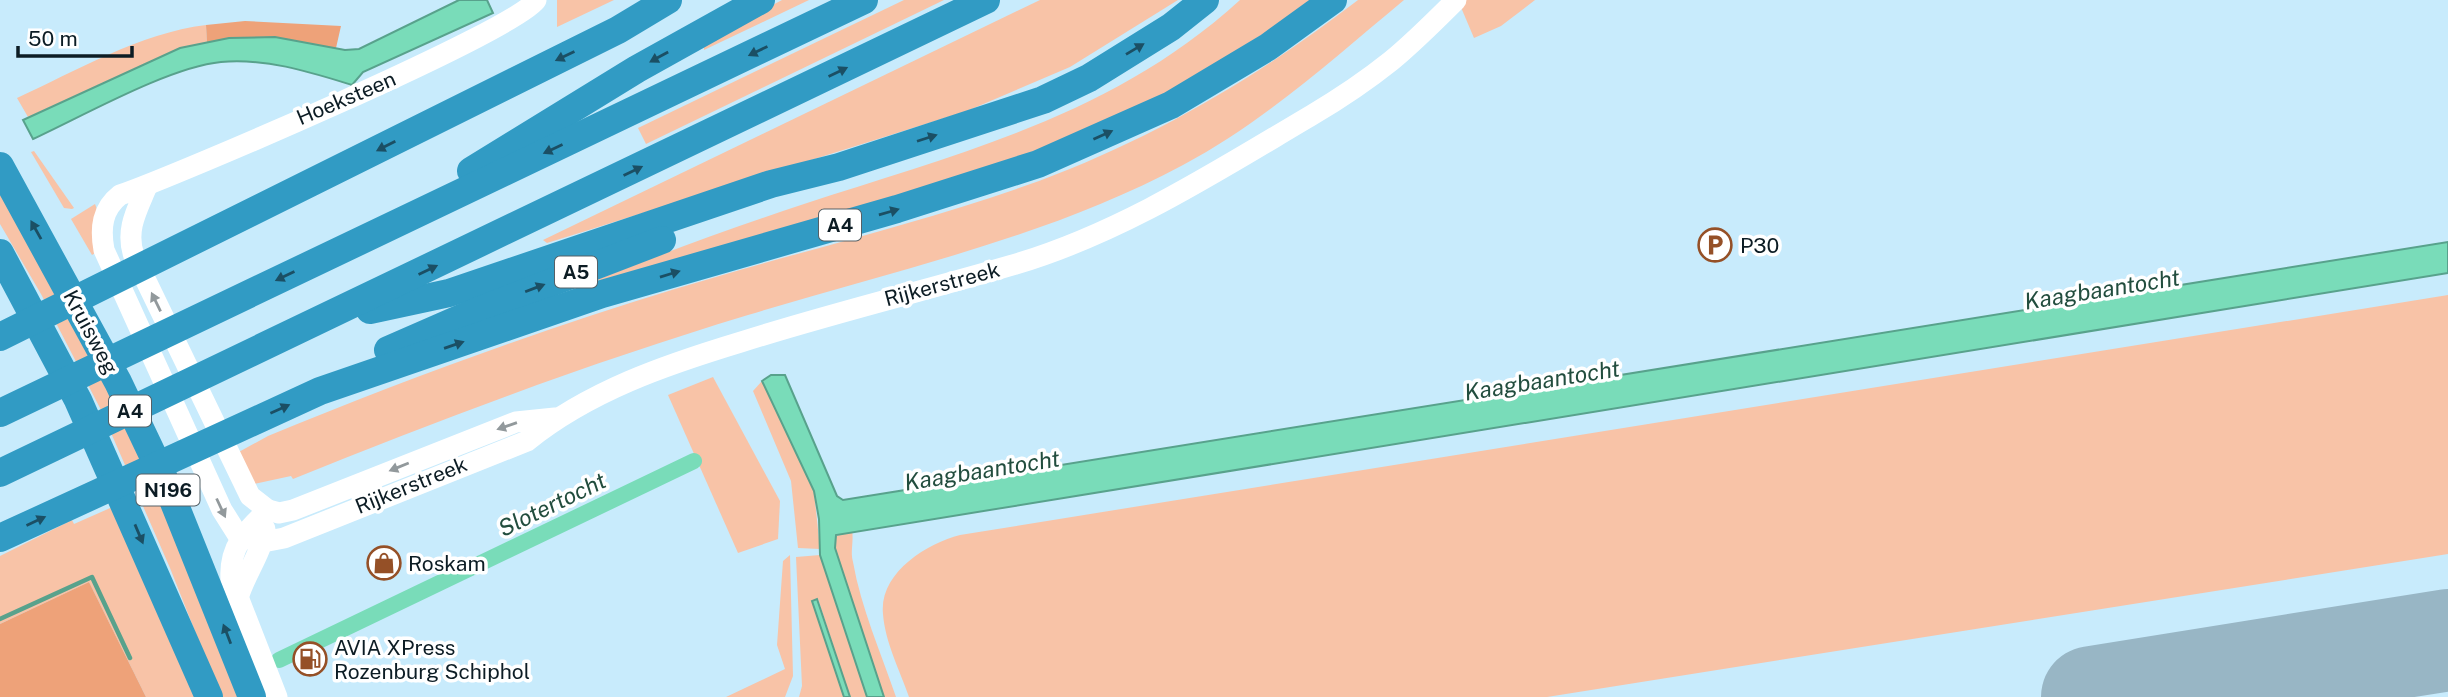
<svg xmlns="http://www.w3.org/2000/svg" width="2448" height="697" font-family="'Public Sans',sans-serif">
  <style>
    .green { fill: #f8c3a7 }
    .forest { fill: #eea279 }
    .water { fill: #79dcb9; stroke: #58a28c; stroke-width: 2 }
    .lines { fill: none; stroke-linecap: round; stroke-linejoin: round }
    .stream { stroke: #58a28c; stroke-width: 4.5 }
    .canal { stroke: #79dcb9; stroke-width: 16 }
    .runway { stroke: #98b6c5; stroke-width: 102 }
    .secondary { stroke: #fff; stroke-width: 21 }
    .highway { stroke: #319bc4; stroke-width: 28 }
    .oneway { fill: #1b4f64 }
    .oneway2 { fill: #92999c }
    .labels { text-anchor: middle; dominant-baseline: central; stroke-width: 7; stroke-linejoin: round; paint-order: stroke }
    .shield { fill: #fff; stroke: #556066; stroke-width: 2 }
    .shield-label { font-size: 19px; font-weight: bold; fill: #0c1c24 }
    .street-label { font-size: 21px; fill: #0c1c24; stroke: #fff }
    .poi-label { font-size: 21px; fill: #0c1c24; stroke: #fff; text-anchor: start }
    .water-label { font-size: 23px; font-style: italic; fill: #224d3e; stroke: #fff }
  </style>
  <rect width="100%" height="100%" fill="#c8ebfc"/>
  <!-- green -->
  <g class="green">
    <polygon points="557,0 614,0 557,27"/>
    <polygon points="782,0 809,0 704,50 704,42"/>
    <polygon points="904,0 944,0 646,144 638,128"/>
    <polygon points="1040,0 1178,0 1070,67 967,111 576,234 547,243 543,240"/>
    <path d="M1240,0h76l-143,92 -141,64 -529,163c99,-43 198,-81 301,-115 158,-52 309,-88 436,-204z"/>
    <path d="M1358,0h46c-71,59 -139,121 -221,165 -136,73 -288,105 -435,150 -155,47 -305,103 -455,164l-2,-3 -37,8 -17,-31 31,-17c133,-55 269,-105 407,-147 121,-37 245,-65 364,-108 116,-43 222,-106 319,-181z"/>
    <polygon points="1464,0 1535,0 1501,26 1474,38 1460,5"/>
    <path d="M206,25l1,18 -27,5 -152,69 -11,-19c59,-27 123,-65 189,-73z"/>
    <polygon points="34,151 74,208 72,209 64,208 31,152"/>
    <polygon points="0,188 88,349 154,489 240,697 221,697 170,568 101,410 41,294 0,224"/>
    <polygon points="95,204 98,212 100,250 92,255 71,219"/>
    <path d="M2448,295v259l-901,143h-638c-9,-26 -24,-55 -26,-83 -4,-41 43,-70 77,-79z"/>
    <polygon points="713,377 780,501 778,539 738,553 668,395"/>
    <polygon points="762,381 814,491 820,549 798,548 791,481 753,391"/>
    <polygon points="117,505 195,697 146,697 89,582 0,624 0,556 72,520 74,524"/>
    <path d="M852,530c2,12 -2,21 1,32 8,46 28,91 43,135h-12l-49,-149 -1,-11z"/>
    <polygon points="790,555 793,676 785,697 726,697 785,669 777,645 783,561"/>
    <polygon points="820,555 823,563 867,697 850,697 818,599 812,601 844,697 799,697 802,686 796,557"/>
  </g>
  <!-- forest -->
  <g class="forest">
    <polygon points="245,21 341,26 336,48 229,38 207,43 206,25"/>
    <polygon points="89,582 146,697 0,697 0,624"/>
  </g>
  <!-- water -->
  <g class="water">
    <path d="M459,0h28l6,13 -130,59 -11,13c-42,-13 -85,-27 -131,-23 -52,5 -138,54 -188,77l-10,-19 157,-72 49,-10 46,-1 70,13 14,-1z"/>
    <polygon points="2448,242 2448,273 836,535 835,548 884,697 867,697 820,555 819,519 814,491 762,381 771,375 785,375 837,496 843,500"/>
    <polygon points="817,599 850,697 844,697 812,601"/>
  </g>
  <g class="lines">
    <!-- stream -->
    <polyline class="stream" points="0,619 92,577 130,658"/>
    <!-- canal -->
    <polyline class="canal" points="279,660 694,461"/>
    <!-- runway -->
    <polyline class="runway" points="2092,697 2448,640"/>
    <!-- secondary -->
    <g class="secondary">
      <path d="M536,0c-12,27 -365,178 -416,195 -18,14 -20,33 -16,55l118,260 17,27 24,5 21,-4 243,-97c62,-50 138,-76 214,-99 91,-29 183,-51 275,-78 107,-32 201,-93 296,-149 27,-16 54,-34 79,-54 22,-18 44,-40 65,-61"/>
      <path d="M147,186c-10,24 -22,44 -13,70l116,240 18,14 11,3 14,-3 223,-88 39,-4"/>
      <path d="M268,510c-22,21 -39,36 -37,69l46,118"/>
      <path d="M239,595c7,-22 23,-43 26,-66"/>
    </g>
    <!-- highway -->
    <g class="highway">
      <polyline points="0,166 118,382 167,485 252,697"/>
      <polyline points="471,171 637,69 761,0"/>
      <polyline points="0,253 78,400 209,697"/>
      <polyline points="370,310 449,293 771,184 839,167 1043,100 1089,78 1171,27 1205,0"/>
      <polyline points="0,337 618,30 668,0"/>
      <polyline points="388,350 475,312 662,240"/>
      <polyline points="0,413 864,0"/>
      <polyline points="0,473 986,0"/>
      <polyline points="0,538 320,391 602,294 897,209 1038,164 1171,105 1268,47 1333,0"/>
    </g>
  </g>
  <!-- one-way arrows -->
  <defs><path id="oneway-solid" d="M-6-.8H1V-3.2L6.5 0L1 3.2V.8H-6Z" transform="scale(1.75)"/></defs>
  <g class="oneway">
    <use href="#oneway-solid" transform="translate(1135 49) rotate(-31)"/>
    <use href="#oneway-solid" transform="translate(758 51) rotate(154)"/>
    <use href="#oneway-solid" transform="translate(565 56) rotate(154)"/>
    <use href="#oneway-solid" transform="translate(659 57) rotate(151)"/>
    <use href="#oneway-solid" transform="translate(838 72) rotate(-26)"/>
    <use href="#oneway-solid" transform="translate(1103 135) rotate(-24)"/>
    <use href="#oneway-solid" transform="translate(927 138) rotate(-18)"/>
    <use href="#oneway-solid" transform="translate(386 146) rotate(153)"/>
    <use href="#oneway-solid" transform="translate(553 149) rotate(155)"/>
    <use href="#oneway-solid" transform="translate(633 171) rotate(-26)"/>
    <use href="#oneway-solid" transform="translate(889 212) rotate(-16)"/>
    <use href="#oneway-solid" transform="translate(36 230) rotate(-119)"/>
    <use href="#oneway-solid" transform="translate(428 270) rotate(-26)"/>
    <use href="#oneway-solid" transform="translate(670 274) rotate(-17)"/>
    <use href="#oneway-solid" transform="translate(285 276) rotate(154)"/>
    <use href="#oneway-solid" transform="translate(535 288) rotate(-21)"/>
    <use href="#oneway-solid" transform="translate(454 345) rotate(-19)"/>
    <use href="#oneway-solid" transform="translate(280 409) rotate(-24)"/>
    <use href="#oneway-solid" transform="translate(36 521) rotate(-25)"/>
    <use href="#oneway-solid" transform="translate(139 534) rotate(67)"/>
    <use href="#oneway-solid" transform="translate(227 634) rotate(-111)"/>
  </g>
  <g class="oneway2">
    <use href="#oneway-solid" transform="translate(156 302) rotate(-116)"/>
    <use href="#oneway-solid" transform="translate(507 426) rotate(161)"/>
    <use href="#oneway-solid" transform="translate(399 467) rotate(158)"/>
    <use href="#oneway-solid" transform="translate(221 508) rotate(65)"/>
  </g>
  <!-- icons -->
  <defs>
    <symbol id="parking-ring" viewBox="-11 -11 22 22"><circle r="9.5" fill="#fff" stroke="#955027" stroke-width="1.5"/><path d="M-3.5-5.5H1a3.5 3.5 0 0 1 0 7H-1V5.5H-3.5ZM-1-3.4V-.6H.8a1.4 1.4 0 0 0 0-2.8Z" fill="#955027"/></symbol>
    <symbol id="shop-ring" viewBox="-11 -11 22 22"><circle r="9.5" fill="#fff" stroke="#955027" stroke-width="1.5"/><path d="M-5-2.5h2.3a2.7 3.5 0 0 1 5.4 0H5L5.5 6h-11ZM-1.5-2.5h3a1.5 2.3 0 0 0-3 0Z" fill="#955027"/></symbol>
    <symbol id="fuel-ring" viewBox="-11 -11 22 22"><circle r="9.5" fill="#fff" stroke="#955027" stroke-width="1.5"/><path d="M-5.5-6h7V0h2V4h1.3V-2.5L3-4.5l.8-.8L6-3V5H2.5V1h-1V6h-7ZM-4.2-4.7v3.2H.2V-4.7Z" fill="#955027"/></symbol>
  </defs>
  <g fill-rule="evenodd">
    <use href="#parking-ring" x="1696" y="226" width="38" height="38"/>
    <use href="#shop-ring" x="365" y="544" width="38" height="38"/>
    <use href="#fuel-ring" x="291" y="640" width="38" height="38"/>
  </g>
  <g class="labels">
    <!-- shield labels -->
    <g class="shield">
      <rect x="819" y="209.5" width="42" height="31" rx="5"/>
      <rect x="555" y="256.5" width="42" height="31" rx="5"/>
      <rect x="109" y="395.5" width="42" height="31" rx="5"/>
      <rect x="136.5" y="474.5" width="63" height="31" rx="5"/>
    </g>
    <g class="shield-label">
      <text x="840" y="225">A4</text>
      <text x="576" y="272">A5</text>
      <text x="130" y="411">A4</text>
      <text x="168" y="490">N196</text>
    </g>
    <!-- street labels -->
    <g class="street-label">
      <text transform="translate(346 98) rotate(-23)">Hoeksteen</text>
      <text transform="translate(942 284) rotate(-15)">Rijkerstreek</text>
      <text transform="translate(91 332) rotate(62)">Kruisweg</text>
      <text transform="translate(411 485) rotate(-22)">Rijkerstreek</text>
    </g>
    <!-- poi labels -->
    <g class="poi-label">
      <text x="1740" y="245">P30</text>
      <text x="408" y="563">Roskam</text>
      <text x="334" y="647">AVIA XPress<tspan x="334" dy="24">Rozenburg Schiphol</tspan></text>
    </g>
    <!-- water labels -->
    <g class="water-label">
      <text transform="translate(2102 289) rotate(-9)">Kaagbaantocht</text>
      <text transform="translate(1542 380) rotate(-9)">Kaagbaantocht</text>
      <text transform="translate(982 470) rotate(-9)">Kaagbaantocht</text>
      <text transform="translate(552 504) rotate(-26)">Slotertocht</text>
    </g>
  </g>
  <!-- scale -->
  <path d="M18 46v10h114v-10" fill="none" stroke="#0c1c24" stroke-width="3.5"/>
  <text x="28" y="46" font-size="21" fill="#0c1c24" stroke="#ffffff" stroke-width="5" paint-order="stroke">50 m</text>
</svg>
